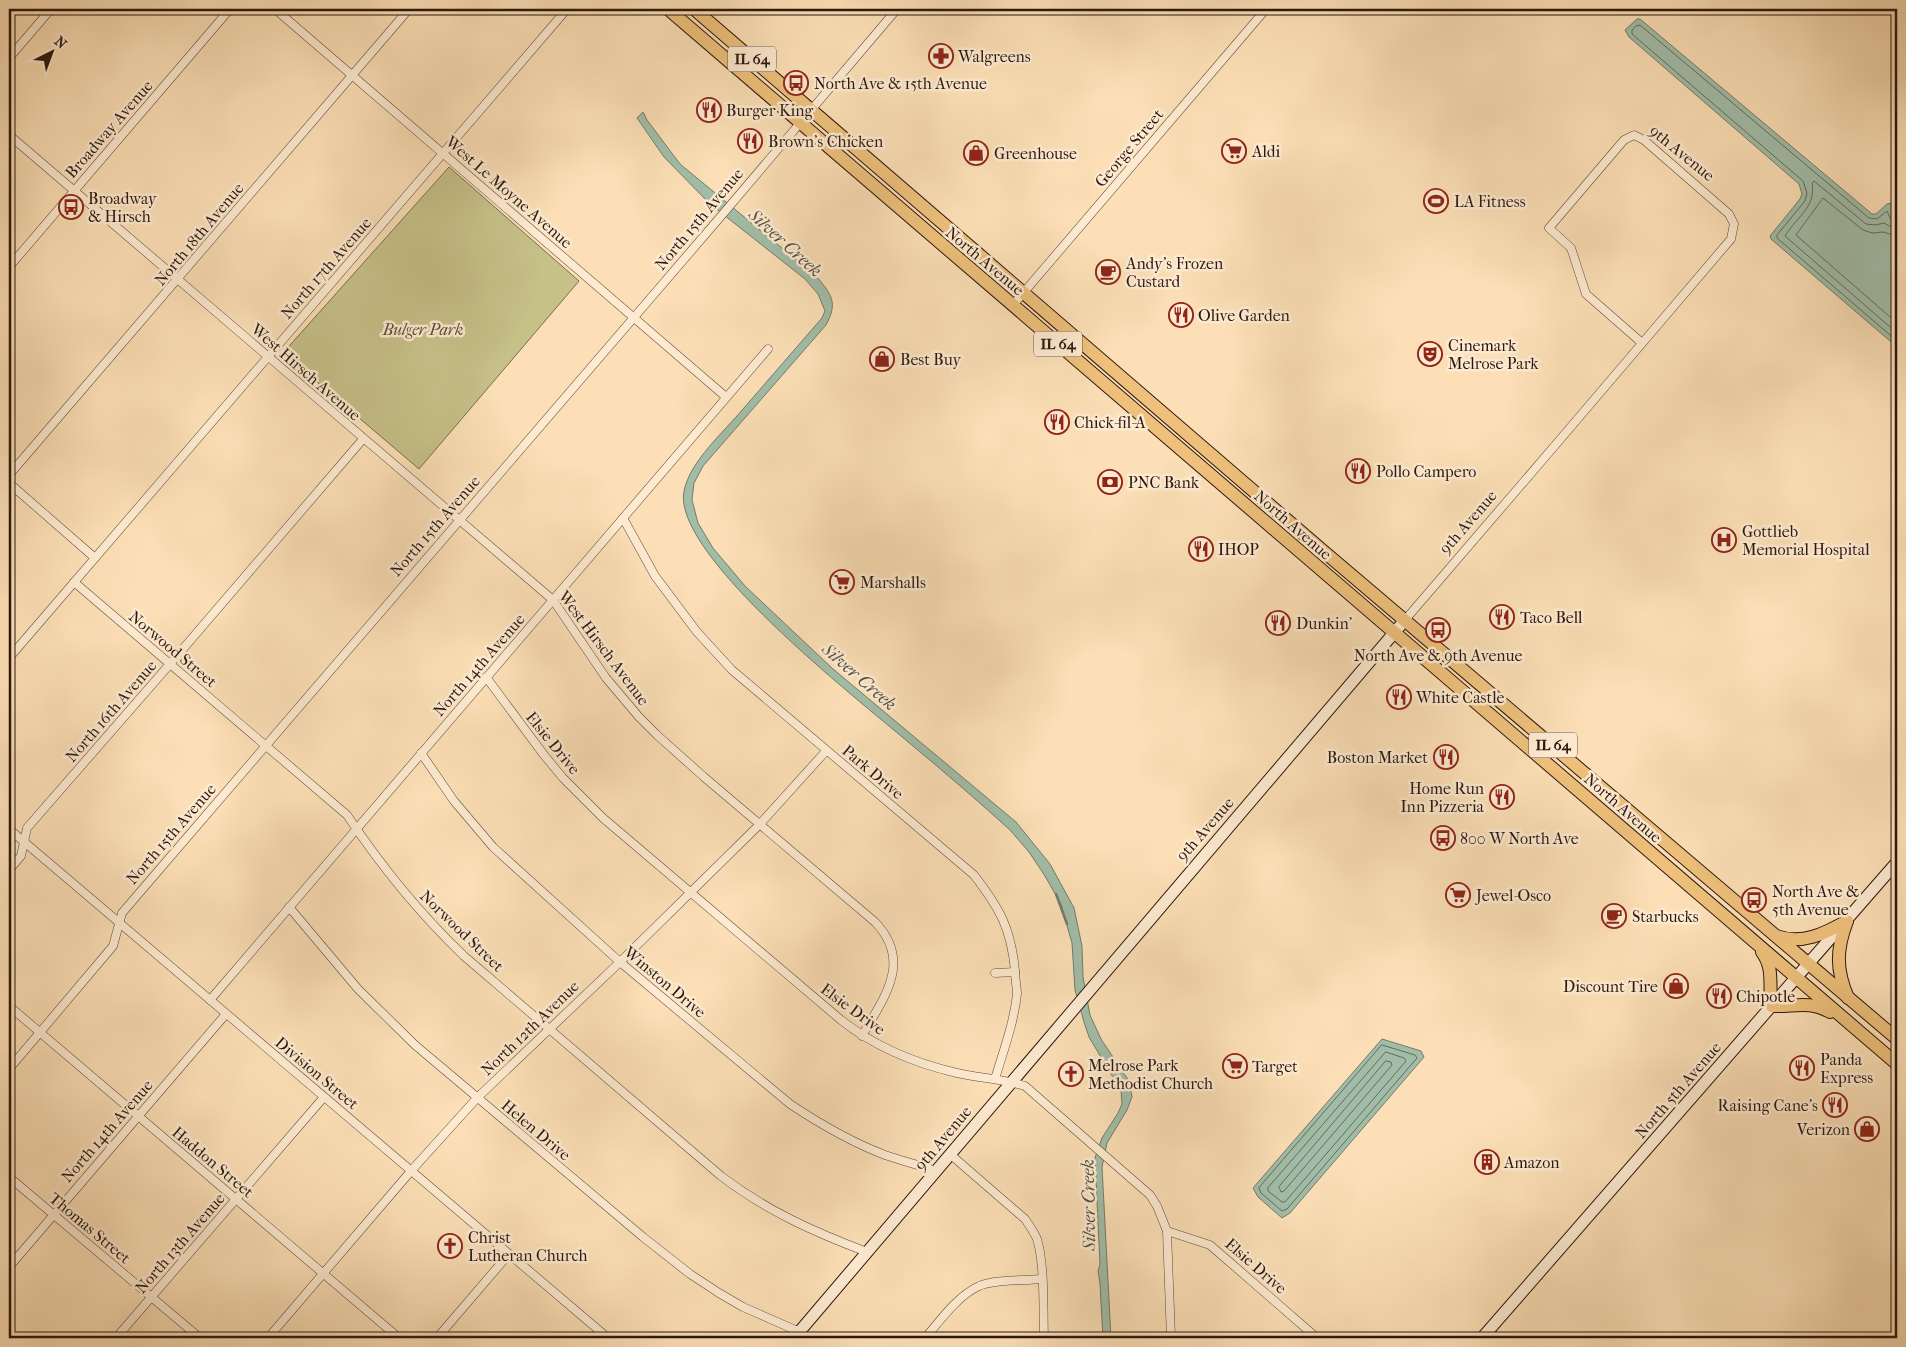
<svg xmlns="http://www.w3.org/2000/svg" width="1906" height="1347" font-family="'IM FELL French Canon',serif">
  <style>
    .green { fill: #c6c089; stroke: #786c4c }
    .water { fill: #a1bda8; stroke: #727b6b }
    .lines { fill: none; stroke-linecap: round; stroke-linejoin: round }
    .shore { stroke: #666a5c; stroke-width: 1 }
    .stream { stroke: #727b6b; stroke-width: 2.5 }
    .street-casing { stroke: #5f4939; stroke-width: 9 }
    .secondary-casing { stroke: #2b170f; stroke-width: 13 }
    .primary-casing { stroke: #2b170f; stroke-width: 14 }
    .street { stroke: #fdead0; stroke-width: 8 }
    .secondary { stroke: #fdead0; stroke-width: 11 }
    .primary { stroke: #eec07b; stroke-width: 12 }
    .labels { text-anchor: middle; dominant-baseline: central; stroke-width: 5; stroke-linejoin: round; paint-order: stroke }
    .shield { fill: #fdead0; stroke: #6a5649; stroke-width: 1 }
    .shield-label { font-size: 15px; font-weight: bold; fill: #2b170f }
    .poi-label { font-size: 16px; fill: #2b170f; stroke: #fdead0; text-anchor: start }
    .street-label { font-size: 16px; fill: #2b170f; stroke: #fdead0 }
    .park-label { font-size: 16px; font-style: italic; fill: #5a4a34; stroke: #fdead0 }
    .water-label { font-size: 18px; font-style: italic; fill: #545145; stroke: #fdead0 }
  </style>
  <rect width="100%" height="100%" fill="#fcdfb6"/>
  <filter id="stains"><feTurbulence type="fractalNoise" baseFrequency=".004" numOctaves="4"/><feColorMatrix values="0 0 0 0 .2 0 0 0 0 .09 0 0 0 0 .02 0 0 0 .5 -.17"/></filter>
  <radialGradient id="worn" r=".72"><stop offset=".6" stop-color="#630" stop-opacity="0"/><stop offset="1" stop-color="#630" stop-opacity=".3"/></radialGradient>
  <!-- green -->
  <polygon class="green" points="449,167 579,281 419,469 283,353"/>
  <!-- water -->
  <g class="water">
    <polygon points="1637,19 1640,19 1872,214 1876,214 1887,204 1893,203 1897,247 1897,347 1771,239 1770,236 1800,199 1802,194 1799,184 1629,37 1625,30"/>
    <path d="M643,112l4,8 33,44 137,113c15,18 21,26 9,48l-123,141 -9,17 -2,17 6,23 15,25 32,38 88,83 183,153 34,42 24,44 8,38 1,31 7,38 11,24 28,42 3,16 -5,13 -20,33 -5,24 9,171h-8l-3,-54 -2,-13 2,-7 -5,-106 7,-20 16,-25 4,-9 -1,-13 -32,-54 -5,-15 -9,-32 -3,-47 -11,-39 -16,-28 -16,-24 -19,-22c-33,-30 -68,-60 -103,-89 -47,-40 -236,-187 -223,-250 6,-30 40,-59 59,-82 26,-30 53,-61 79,-91l3,-7 -7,-17 -13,-15 -95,-75 -46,-47 -27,-39z"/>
    <polygon points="1382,1039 1421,1051 1424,1057 1290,1213 1282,1218 1258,1197 1253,1188"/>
  </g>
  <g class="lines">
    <!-- shore -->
    <g class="shore">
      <polyline points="1897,222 1891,220 1887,211 1877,219 1869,218 1640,25 1636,26 1632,30 1632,34 1803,181 1807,193 1805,201 1777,235 1777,238 1897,341"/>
      <path d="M1897,229l-6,-2 -7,-4 -8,2 -10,-1 -52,-43 -2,2c4,25 -15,33 -27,53l112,97"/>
      <polyline points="1897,236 1883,232 1872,233 1863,230 1823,198 1796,235 1897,323"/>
      <polygon points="1382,1045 1415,1055 1417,1058 1287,1209 1282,1211 1261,1193 1259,1188"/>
      <polygon points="1386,1052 1404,1058 1406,1061 1285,1202 1282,1202 1268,1191 1268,1188"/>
      <polygon points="1386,1061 1391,1062 1392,1065 1284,1191 1281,1192 1279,1187"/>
    </g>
    <!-- stream -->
    <polyline class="stream" points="1056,894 1067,924"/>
    <defs>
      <g id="street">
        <polyline points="275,9 726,397"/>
        <polyline points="9,58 51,9"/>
        <path d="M9,135l544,465 53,78 33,39 18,18 47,42 171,145c38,40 9,75 -13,114"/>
        <polyline points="9,267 230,9"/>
        <polyline points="1013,305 1266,9"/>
        <polyline points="9,475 409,9"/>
        <polyline points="9,483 95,558"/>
        <path d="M623,518l32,58 42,56 35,38 242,205c26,34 37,53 41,96 0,8 2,16 2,23 -3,29 -14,58 -22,85"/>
        <path d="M74,582l273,233c34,51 72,98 117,141l257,220c46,35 93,56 146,76"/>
        <path d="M1405,620c109,-127 218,-253 326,-381l3,-15 -5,-10 -85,-74 -10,-5 -10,5 -75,88 22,20 15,46 56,49"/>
        <polyline points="9,658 567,9"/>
        <path d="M486,677l58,78 19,23 40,40 238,202c34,27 73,43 116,53 22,5 46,6 68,13l125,109 7,11 10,25 43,14 107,93"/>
        <path d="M421,753l33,48 39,46 127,115 170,142c30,20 61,38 95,51 17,6 35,10 51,16"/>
        <polyline points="9,829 608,1338"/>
        <polyline points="9,870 21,856 27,828 170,664 363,439"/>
        <polyline points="289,907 358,989 415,1045 643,1237 690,1274 719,1293 743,1307 800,1332"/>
        <polyline points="995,973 1015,972"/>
        <polyline points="210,1000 768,349"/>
        <polyline points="9,1006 399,1338"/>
        <polyline points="9,1069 113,946 122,913 722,215 897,9"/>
        <path d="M951,1155l74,64c4,6 9,13 12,20 8,26 6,71 7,99"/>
        <polyline points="9,1177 200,1338"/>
        <polyline points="1167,1231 1171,1338"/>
        <polyline points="9,1267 226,1014"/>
        <polyline points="116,1338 324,1097"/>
        <polyline points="268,1338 411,1171 477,1098 620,962 760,824 826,751"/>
        <polyline points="437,1338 509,1254"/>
        <path d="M925,1338c16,-18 31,-41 54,-52 16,-7 45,-5 62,-7"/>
      </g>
      <g id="secondary">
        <polyline points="794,1338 1405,620"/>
        <polyline points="1482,1338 1897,862"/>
      </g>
      <g id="primary">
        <polyline points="668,9 1897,1064"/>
        <polyline points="694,9 1322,550 1897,1039"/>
        <path d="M1847,921c-11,29 -11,49 1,77"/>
        <path d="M1776,936c26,9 48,-2 71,-15"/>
        <path d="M1762,952c13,17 6,35 10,54 22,1 37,-6 58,6"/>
      </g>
    </defs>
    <!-- street casing -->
    <use href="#street" class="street-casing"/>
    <!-- secondary casing -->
    <use href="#secondary" class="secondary-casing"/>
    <!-- primary casing -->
    <use href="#primary" class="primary-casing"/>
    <!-- street -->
    <use href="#street" class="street"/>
    <!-- secondary -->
    <use href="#secondary" class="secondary"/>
    <!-- primary -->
    <use href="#primary" class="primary"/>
  </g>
  <!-- icons -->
  <defs>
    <symbol id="pharmacy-ring" viewBox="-11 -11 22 22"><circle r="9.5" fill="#fdead0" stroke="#8f2418" stroke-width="1.5"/><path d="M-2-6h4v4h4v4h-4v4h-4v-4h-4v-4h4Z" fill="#8f2418"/></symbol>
    <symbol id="bus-ring" viewBox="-11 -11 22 22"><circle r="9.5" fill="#fdead0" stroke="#8f2418" stroke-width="1.5"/><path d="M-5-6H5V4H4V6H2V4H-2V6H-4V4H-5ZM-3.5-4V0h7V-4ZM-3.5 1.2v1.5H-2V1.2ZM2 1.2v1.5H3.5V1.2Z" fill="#8f2418"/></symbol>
    <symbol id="restaurant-ring" viewBox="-11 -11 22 22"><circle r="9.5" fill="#fdead0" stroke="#8f2418" stroke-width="1.5"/><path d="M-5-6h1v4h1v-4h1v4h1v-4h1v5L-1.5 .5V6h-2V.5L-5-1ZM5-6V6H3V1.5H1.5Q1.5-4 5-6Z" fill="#8f2418"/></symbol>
    <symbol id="supermarket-ring" viewBox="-11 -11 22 22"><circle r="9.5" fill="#fdead0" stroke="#8f2418" stroke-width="1.5"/><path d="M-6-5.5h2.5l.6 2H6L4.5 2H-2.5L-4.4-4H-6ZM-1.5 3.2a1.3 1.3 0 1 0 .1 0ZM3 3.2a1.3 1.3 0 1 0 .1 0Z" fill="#8f2418"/></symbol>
    <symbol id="shop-ring" viewBox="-11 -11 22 22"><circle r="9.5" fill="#fdead0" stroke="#8f2418" stroke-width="1.5"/><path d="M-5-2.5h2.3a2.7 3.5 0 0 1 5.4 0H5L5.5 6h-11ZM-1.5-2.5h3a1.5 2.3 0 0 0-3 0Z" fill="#8f2418"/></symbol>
    <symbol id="stadium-ring" viewBox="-11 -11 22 22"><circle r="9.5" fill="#fdead0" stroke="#8f2418" stroke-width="1.5"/><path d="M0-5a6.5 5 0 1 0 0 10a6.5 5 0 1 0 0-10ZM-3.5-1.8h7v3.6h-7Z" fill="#8f2418"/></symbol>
    <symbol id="cafe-ring" viewBox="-11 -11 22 22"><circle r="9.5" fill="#fdead0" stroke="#8f2418" stroke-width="1.5"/><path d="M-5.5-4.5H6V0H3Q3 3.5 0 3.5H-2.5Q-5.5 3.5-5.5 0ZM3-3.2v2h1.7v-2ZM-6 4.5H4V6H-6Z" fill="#8f2418"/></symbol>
    <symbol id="theatre-ring" viewBox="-11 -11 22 22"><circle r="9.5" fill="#fdead0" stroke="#8f2418" stroke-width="1.5"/><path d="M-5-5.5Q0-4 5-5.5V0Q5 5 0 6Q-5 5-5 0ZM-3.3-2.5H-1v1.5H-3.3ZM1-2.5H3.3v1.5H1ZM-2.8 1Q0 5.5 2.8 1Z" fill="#8f2418"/></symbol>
    <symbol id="bank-ring" viewBox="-11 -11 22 22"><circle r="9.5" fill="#fdead0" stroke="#8f2418" stroke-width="1.5"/><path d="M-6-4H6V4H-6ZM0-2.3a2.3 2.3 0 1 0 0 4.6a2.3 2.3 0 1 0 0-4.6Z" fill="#8f2418"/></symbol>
    <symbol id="hospital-ring" viewBox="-11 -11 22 22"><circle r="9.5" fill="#fdead0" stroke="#8f2418" stroke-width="1.5"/><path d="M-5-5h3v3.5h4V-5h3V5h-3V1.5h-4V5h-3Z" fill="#8f2418"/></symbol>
    <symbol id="church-ring" viewBox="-11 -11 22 22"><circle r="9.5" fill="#fdead0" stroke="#8f2418" stroke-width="1.5"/><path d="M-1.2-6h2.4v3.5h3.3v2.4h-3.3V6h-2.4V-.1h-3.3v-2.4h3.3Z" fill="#8f2418"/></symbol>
    <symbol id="building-ring" viewBox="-11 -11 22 22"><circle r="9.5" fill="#fdead0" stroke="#8f2418" stroke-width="1.5"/><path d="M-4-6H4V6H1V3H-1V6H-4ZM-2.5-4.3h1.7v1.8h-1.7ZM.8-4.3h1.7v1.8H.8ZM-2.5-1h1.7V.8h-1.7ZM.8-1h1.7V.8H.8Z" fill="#8f2418"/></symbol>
  </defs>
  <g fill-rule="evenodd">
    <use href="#pharmacy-ring" x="927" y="42" width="28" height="28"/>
    <use href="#bus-ring" x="782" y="69" width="28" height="28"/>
    <use href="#restaurant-ring" x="695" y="96" width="28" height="28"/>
    <use href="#restaurant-ring" x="736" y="127" width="28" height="28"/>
    <use href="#supermarket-ring" x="1220" y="137" width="28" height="28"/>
    <use href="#shop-ring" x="962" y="139" width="28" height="28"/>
    <use href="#stadium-ring" x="1422" y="187" width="28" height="28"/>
    <use href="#bus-ring" x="57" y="193" width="28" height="28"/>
    <use href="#cafe-ring" x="1094" y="258" width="28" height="28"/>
    <use href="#restaurant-ring" x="1167" y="301" width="28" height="28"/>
    <use href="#theatre-ring" x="1416" y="340" width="28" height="28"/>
    <use href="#shop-ring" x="868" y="345" width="28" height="28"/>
    <use href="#restaurant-ring" x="1043" y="408" width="28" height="28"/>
    <use href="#restaurant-ring" x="1344" y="457" width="28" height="28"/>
    <use href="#bank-ring" x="1096" y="468" width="28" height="28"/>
    <use href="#hospital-ring" x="1710" y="526" width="28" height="28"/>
    <use href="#restaurant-ring" x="1187" y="535" width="28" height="28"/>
    <use href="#supermarket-ring" x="828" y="568" width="28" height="28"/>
    <use href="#restaurant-ring" x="1488" y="603" width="28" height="28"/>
    <use href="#restaurant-ring" x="1264" y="609" width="28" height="28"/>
    <use href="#bus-ring" x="1424" y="616" width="28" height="28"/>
    <use href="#restaurant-ring" x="1385" y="683" width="28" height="28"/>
    <use href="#restaurant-ring" x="1432" y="743" width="28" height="28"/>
    <use href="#restaurant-ring" x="1488" y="783" width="28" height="28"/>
    <use href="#bus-ring" x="1429" y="824" width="28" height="28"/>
    <use href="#supermarket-ring" x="1444" y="881" width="28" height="28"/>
    <use href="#bus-ring" x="1740" y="886" width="28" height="28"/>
    <use href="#cafe-ring" x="1600" y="902" width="28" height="28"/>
    <use href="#shop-ring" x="1662" y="972" width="28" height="28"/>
    <use href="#restaurant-ring" x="1705" y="982" width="28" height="28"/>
    <use href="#supermarket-ring" x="1221" y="1052" width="28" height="28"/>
    <use href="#restaurant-ring" x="1788" y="1054" width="28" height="28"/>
    <use href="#church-ring" x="1057" y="1060" width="28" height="28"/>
    <use href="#restaurant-ring" x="1821" y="1091" width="28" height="28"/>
    <use href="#shop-ring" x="1853" y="1115" width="28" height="28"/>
    <use href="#building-ring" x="1473" y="1148" width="28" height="28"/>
    <use href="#church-ring" x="436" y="1232" width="28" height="28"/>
  </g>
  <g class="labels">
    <!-- shield labels -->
    <g class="shield">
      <rect x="728" y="46.5" width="48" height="25" rx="4"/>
      <rect x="1034" y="331.5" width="48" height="25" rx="4"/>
      <rect x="1529" y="732.5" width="48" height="25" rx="4"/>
    </g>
    <g class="shield-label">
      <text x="752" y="59">IL 64</text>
      <text x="1058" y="344">IL 64</text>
      <text x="1553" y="745">IL 64</text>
    </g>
    <!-- poi labels -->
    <g class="poi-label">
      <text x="958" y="56">Walgreens</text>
      <text x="814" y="83">North Ave &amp; 15th Avenue</text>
      <text x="726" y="110">Burger King</text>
      <text x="768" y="141">Brown's Chicken</text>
      <text x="1252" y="151">Aldi</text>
      <text x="994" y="153">Greenhouse</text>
      <text x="88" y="198">Broadway<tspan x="88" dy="18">&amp; Hirsch</tspan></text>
      <text x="1454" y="201">LA Fitness</text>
      <text x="1126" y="263">Andy's Frozen<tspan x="1126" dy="18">Custard</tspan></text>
      <text x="1198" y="315">Olive Garden</text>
      <text x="1448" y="345">Cinemark<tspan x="1448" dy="18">Melrose Park</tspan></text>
      <text x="900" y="359">Best Buy</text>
      <text x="1074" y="422">Chick-fil-A</text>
      <text x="1376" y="471">Pollo Campero</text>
      <text x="1128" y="482">PNC Bank</text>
      <text x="1742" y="531">Gottlieb<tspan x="1742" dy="18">Memorial Hospital</tspan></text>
      <text x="1218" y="549">IHOP</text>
      <text x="860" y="582">Marshalls</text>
      <text x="1520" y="617">Taco Bell</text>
      <text x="1296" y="623">Dunkin'</text>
      <text x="1438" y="655" text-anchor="middle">North Ave &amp; 9th Avenue</text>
      <text x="1416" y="697">White Castle</text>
      <text x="1428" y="757" text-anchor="end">Boston Market</text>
      <text x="1484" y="788" text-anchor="end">Home Run<tspan x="1484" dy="18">Inn Pizzeria</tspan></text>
      <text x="1460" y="838">800 W North Ave</text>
      <text x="1772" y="891">North Ave &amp;<tspan x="1772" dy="18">5th Avenue</tspan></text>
      <text x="1476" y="895">Jewel-Osco</text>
      <text x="1632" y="916">Starbucks</text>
      <text x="1658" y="986" text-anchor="end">Discount Tire</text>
      <text x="1736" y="996">Chipotle</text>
      <text x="1820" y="1059">Panda<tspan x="1820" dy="18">Express</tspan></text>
      <text x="1088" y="1065">Melrose Park<tspan x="1088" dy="18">Methodist Church</tspan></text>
      <text x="1252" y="1066">Target</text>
      <text x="1818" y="1105" text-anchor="end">Raising Cane's</text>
      <text x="1850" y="1129" text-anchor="end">Verizon</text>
      <text x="1504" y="1162">Amazon</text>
      <text x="468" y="1237">Christ<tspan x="468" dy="18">Lutheran Church</tspan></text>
    </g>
    <!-- street labels -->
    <g class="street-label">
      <text transform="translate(109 129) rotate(-49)">Broadway Avenue</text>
      <text transform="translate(1129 148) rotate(-50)">George Street</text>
      <text transform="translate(1682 153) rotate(39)">9th Avenue</text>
      <text transform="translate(509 192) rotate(41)">West Le Moyne Avenue</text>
      <text transform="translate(699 219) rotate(-50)">North 15th Avenue</text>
      <text transform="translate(199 234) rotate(-50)">North 18th Avenue</text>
      <text transform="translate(985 261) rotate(40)">North Avenue</text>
      <text transform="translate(326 268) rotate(-49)">North 17th Avenue</text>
      <text transform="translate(306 372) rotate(41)">West Hirsch Avenue</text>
      <text transform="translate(1468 522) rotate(-49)">9th Avenue</text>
      <text transform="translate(1293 525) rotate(41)">North Avenue</text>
      <text transform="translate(435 526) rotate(-49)">North 15th Avenue</text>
      <text transform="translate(604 648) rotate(53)">West Hirsch Avenue</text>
      <text transform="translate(173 649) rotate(40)">Norwood Street</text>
      <text transform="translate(479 665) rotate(-49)">North 14th Avenue</text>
      <text transform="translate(111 711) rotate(-49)">North 16th Avenue</text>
      <text transform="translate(553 743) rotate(51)">Elsie Drive</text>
      <text transform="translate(873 772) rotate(40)">Park Drive</text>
      <text transform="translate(1623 808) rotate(41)">North Avenue</text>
      <text transform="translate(1205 829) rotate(-49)">9th Avenue</text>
      <text transform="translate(171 834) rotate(-49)">North 15th Avenue</text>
      <text transform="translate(462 931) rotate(44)">Norwood Street</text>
      <text transform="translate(665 982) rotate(40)">Winston Drive</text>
      <text transform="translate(853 1009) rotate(36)">Elsie Drive</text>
      <text transform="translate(530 1028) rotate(-44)">North 12th Avenue</text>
      <text transform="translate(317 1073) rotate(40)">Division Street</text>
      <text transform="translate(1678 1090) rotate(-49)">North 5th Avenue</text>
      <text transform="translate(536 1130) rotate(40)">Helen Drive</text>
      <text transform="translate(107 1131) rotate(-49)">North 14th Avenue</text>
      <text transform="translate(943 1138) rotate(-50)">9th Avenue</text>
      <text transform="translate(213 1162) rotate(40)">Haddon Street</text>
      <text transform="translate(90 1228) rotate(40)">Thomas Street</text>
      <text transform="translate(180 1243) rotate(-49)">North 13th Avenue</text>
      <text transform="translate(1256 1266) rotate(41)">Elsie Drive</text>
    </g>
    <!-- park labels -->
    <g class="park-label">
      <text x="423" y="329">Bulger Park</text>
    </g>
    <!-- water labels -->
    <g class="water-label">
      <text transform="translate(785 243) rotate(42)">Silver Creek</text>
      <text transform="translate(859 677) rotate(41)">Silver Creek</text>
      <text transform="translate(1089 1205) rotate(-91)">Silver Creek</text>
    </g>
  </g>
  <!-- margin -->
  <rect width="1906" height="1347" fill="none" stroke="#fcdfb6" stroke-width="30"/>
  <rect x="10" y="10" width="1886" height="1327" fill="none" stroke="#2b170f" stroke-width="2.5"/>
  <rect x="15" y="15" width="1876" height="1317" fill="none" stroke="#2b170f"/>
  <!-- north arrow -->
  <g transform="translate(52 52) rotate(42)" stroke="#fdead0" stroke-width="4" paint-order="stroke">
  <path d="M0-4L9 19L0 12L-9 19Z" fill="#2b170f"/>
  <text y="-8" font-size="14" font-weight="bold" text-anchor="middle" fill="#2b170f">N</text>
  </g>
  <rect width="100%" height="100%" filter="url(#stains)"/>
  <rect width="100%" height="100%" fill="url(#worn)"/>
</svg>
